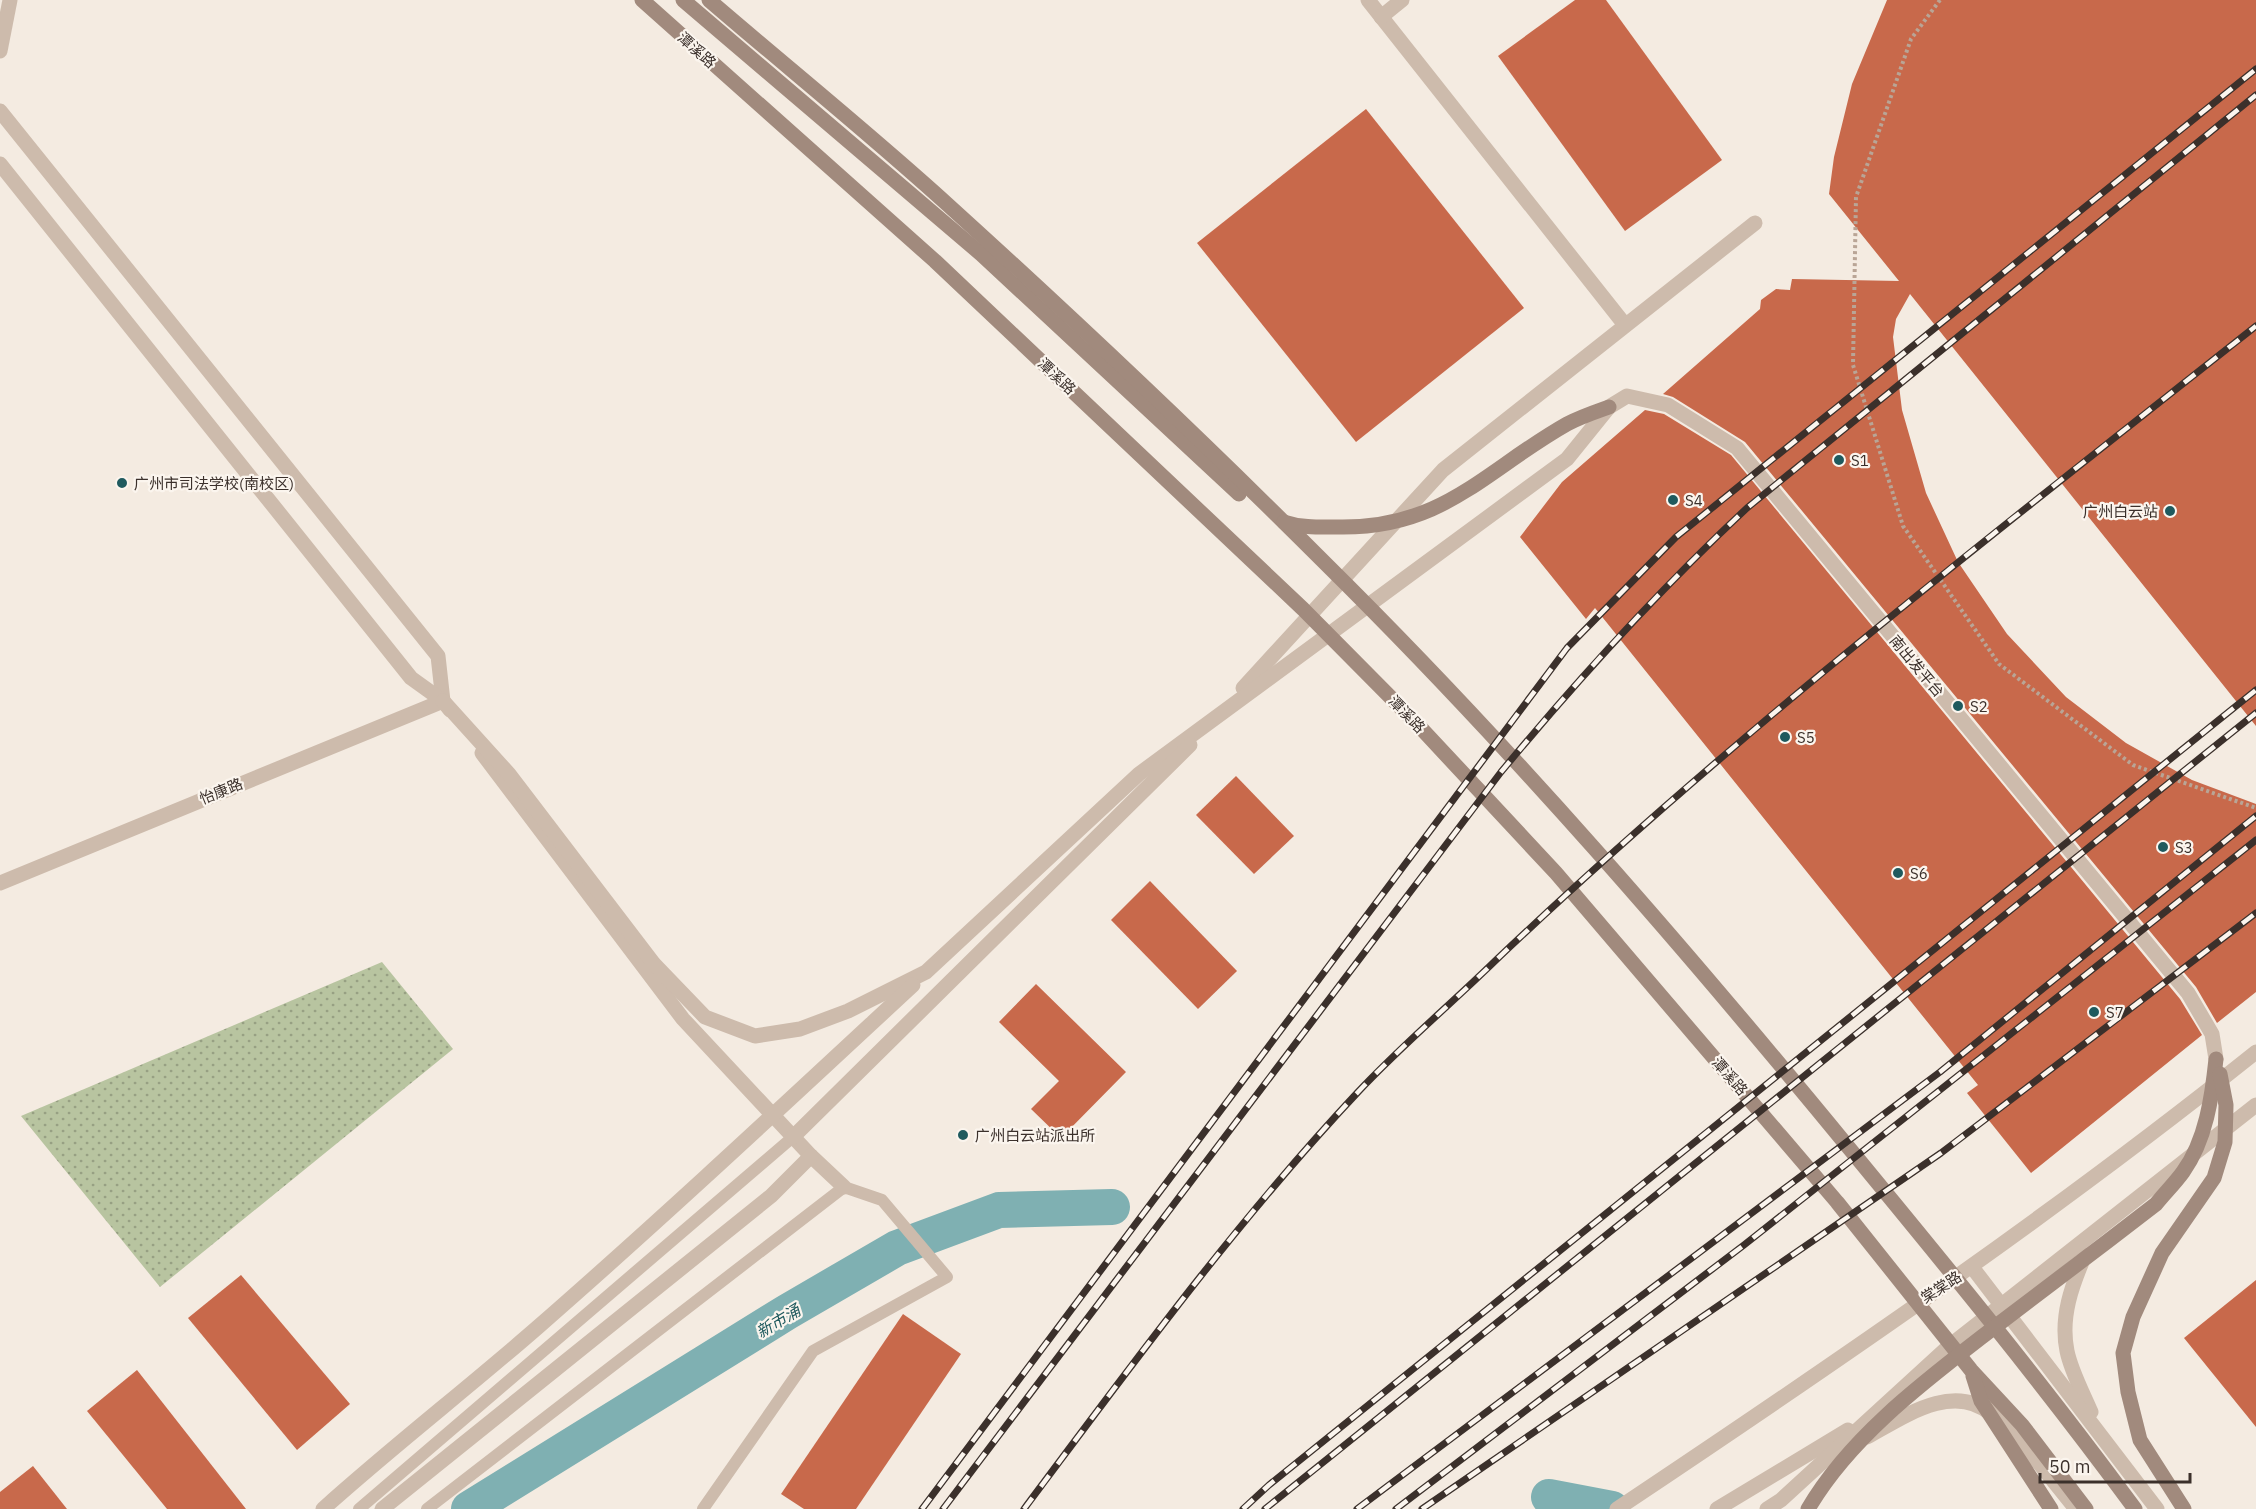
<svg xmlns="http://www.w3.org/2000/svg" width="2256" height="1509" font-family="'IBM Plex Sans','Noto Sans SC',sans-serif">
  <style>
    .grass { fill: url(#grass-dots) }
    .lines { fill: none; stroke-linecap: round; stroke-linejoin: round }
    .river { stroke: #7fb0b2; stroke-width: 36 }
    .building { fill: #c8694b }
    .path { stroke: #b9a596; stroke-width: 4; stroke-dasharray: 3 3; stroke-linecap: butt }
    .service { stroke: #cdbbac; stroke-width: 12 }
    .minor { stroke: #cdbbac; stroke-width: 15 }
    .tertiary { stroke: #cdbbac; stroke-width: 15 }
    .secondary { stroke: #a18a7d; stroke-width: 15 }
    .rail-casing { stroke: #3b302b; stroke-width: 7 }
    .rail { stroke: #fbf5ee; stroke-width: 4.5; stroke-dasharray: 14; stroke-linecap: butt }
    .poi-dot { fill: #1f5a5e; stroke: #fbf5ee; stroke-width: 2 }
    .labels { text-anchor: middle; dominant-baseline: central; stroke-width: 4.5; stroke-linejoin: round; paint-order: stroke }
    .street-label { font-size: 15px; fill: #3b302b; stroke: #fbf5ee }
    .poi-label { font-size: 15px; fill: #3b302b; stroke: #fbf5ee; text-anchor: start }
    .water-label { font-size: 16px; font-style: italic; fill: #1f5a5e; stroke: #fbf5ee }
  </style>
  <defs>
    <pattern id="grass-dots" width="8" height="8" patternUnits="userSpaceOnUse" patternTransform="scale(1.5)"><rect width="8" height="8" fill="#b8c4a0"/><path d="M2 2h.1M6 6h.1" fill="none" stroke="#97a083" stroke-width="1.8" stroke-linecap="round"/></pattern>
  </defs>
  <rect width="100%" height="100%" fill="#f4ebe1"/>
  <!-- grass -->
  <polygon class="grass" points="382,962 453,1049 160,1287 21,1116"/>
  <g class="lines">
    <!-- river -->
    <g class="river">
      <polyline points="1549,1497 1612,1509"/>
      <polyline points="469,1509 787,1312 897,1248 999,1210 1112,1207"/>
    </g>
  </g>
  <!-- building -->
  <g class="building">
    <polygon points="1575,0 1606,0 1722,160 1625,231 1498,56"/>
    <polygon points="1887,0 2256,0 2256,726 1910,294 1896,319 1893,337 1902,410 1926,493 1958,562 2007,634 2066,697 2126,743 2192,780 2256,804 2256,992 2217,1023 2196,987 1745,442 1673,397 1663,394 1760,309 1761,300 1776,289 1790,290 1792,279 1899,281 1829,194 1834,157 1852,84"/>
    <polygon points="1366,109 1524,308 1356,442 1197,243"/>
    <polygon points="1645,410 1664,414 1731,455 2180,999 2202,1035 2031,1173 1967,1093 1978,1085 1595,608 1586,619 1520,537 1562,482"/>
    <polygon points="1236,776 1294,836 1254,874 1196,815"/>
    <polygon points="1150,881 1237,971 1198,1009 1111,920"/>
    <polygon points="1036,984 1126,1072 1061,1138 1031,1109 1059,1081 999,1022"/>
    <polygon points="241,1275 350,1404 297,1450 188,1318"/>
    <polygon points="2256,1280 2256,1427 2184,1338"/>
    <polygon points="903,1314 961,1354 856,1509 804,1509 781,1494"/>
    <polygon points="137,1370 246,1509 167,1509 87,1411"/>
    <polygon points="33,1466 67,1509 0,1509 0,1492"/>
  </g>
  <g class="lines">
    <!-- path -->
    <polyline class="path" points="1940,0 1911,39 1856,197 1853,365 1903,526 1999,664 2133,765 2256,808"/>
    <!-- service -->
    <g class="service">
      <polyline points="359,1509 793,1137"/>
      <polyline points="427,1509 844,1187 882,1200 947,1277 813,1351 703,1509"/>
    </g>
    <!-- minor -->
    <g class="minor">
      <polyline points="0,51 10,0"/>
      <polyline points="0,111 438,656 443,701"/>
      <polyline points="0,164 411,678 443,701 450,710"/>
      <polyline points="482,753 683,1019 811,1156 844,1187"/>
      <polyline points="0,883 443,701"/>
    </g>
    <!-- tertiary -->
    <g class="tertiary">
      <polyline points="1368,0 1625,325"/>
      <polyline points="1381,17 1402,0"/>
      <polyline points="1243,688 1443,470 1755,223"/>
      <polyline points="443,701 509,774 654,964 705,1017 755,1036 800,1029 848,1011 926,972 1139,774 1567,459 1609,407 1627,396 1668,405 1737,448 2188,993 2212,1034 2216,1059"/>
      <polyline points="793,1137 1190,745"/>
      <path d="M2085,1255c-13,30 -25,62 -18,96 4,20 16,42 24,61"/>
      <polyline points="1972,1267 2157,1509"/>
      <polyline points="1982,1392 2076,1509"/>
      <path d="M1867,1437c35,-19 86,-56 124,-23"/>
      <path d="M323,1509c70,-63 144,-120 215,-182 127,-111 251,-227 375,-342"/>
      <polyline points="382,1509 771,1196 811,1156"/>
      <path d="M1617,1509c217,-145 434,-293 639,-457"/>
      <polyline points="1717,1509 1848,1430"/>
      <polyline points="1767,1509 1781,1500 1947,1348 2256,1105"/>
    </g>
    <!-- secondary -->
    <g class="secondary">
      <polyline points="642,0 935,261 1303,609 1419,726 1556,873 1837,1202 1971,1370 2022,1425 2086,1509"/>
      <polyline points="683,0 981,254 1239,494"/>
      <path d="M709,0c79,68 161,134 238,204 129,117 256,237 379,360 186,184 358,383 523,584 98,119 195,237 286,361"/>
      <path d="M1284,522c18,6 36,5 54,5 105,2 146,-56 229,-103 13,-7 28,-12 42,-17"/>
      <polyline points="1973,1376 1981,1401 2051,1509"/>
      <path d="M1808,1509c43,-74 121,-131 188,-183 54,-41 107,-81 160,-122 9,-11 19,-21 27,-32 23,-32 29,-75 33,-113"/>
      <polyline points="2184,1509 2140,1440 2128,1392 2123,1353 2133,1317 2162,1253 2214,1178 2225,1142 2226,1105 2220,1074"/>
    </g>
    <defs>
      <g id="rail">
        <polyline points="922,1509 1567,648 1676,537 2256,69"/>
        <path d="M943,1509l558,-737c78,-94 157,-181 246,-264l509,-413"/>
        <path d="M1024,1509c107,-143 212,-287 334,-417 43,-46 92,-87 137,-131 240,-228 502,-430 761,-635"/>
        <polyline points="1243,1509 1269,1485 2256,690"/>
        <polyline points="1265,1509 2256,713"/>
        <polyline points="1357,1509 1940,1072 2256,816"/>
        <polyline points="1396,1509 1744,1245 2256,840"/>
        <polyline points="1422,1509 1941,1153 2256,913"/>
      </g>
    </defs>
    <!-- rail casing -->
    <use href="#rail" class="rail-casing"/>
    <!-- rail -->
    <use href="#rail" class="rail"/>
  </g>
  <!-- markers -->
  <g class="poi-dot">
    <circle cx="1839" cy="460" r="6"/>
    <circle cx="122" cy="483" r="6"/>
    <circle cx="1673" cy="500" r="6"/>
    <circle cx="2170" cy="511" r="6"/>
    <circle cx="1958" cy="706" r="6"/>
    <circle cx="1785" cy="737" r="6"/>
    <circle cx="2163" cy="847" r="6"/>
    <circle cx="1898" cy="873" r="6"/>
    <circle cx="2094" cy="1012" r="6"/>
    <circle cx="963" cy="1135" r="6"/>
  </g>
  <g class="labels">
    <!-- street labels -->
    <g class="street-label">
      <text transform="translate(697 50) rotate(42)">潭溪路</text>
      <text transform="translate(1057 376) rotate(43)">潭溪路</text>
      <text transform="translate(1917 666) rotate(50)">南出发平台</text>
      <text transform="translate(1407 714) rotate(46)">潭溪路</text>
      <text transform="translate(221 791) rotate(-22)">怡康路</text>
      <text transform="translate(1730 1076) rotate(49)">潭溪路</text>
      <text transform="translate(1941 1287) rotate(-33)">棠棠路</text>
    </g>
    <!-- poi labels -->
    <g class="poi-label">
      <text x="1851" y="460">S1</text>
      <text x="134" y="483">广州市司法学校(南校区)</text>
      <text x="1685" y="500">S4</text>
      <text x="2158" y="511" text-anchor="end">广州白云站</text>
      <text x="1970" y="706">S2</text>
      <text x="1797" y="737">S5</text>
      <text x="2175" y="847">S3</text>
      <text x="1910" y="873">S6</text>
      <text x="2106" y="1012">S7</text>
      <text x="975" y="1135">广州白云站派出所</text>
    </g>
    <!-- water labels -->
    <g class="water-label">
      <text transform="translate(778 1321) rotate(-31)">新市涌</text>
    </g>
  </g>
  <!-- scale -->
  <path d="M2040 1473v9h150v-9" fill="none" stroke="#3b302b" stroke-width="3"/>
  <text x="2049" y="1473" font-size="18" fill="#3b302b" stroke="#fbf5ee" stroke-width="4.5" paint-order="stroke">50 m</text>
</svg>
